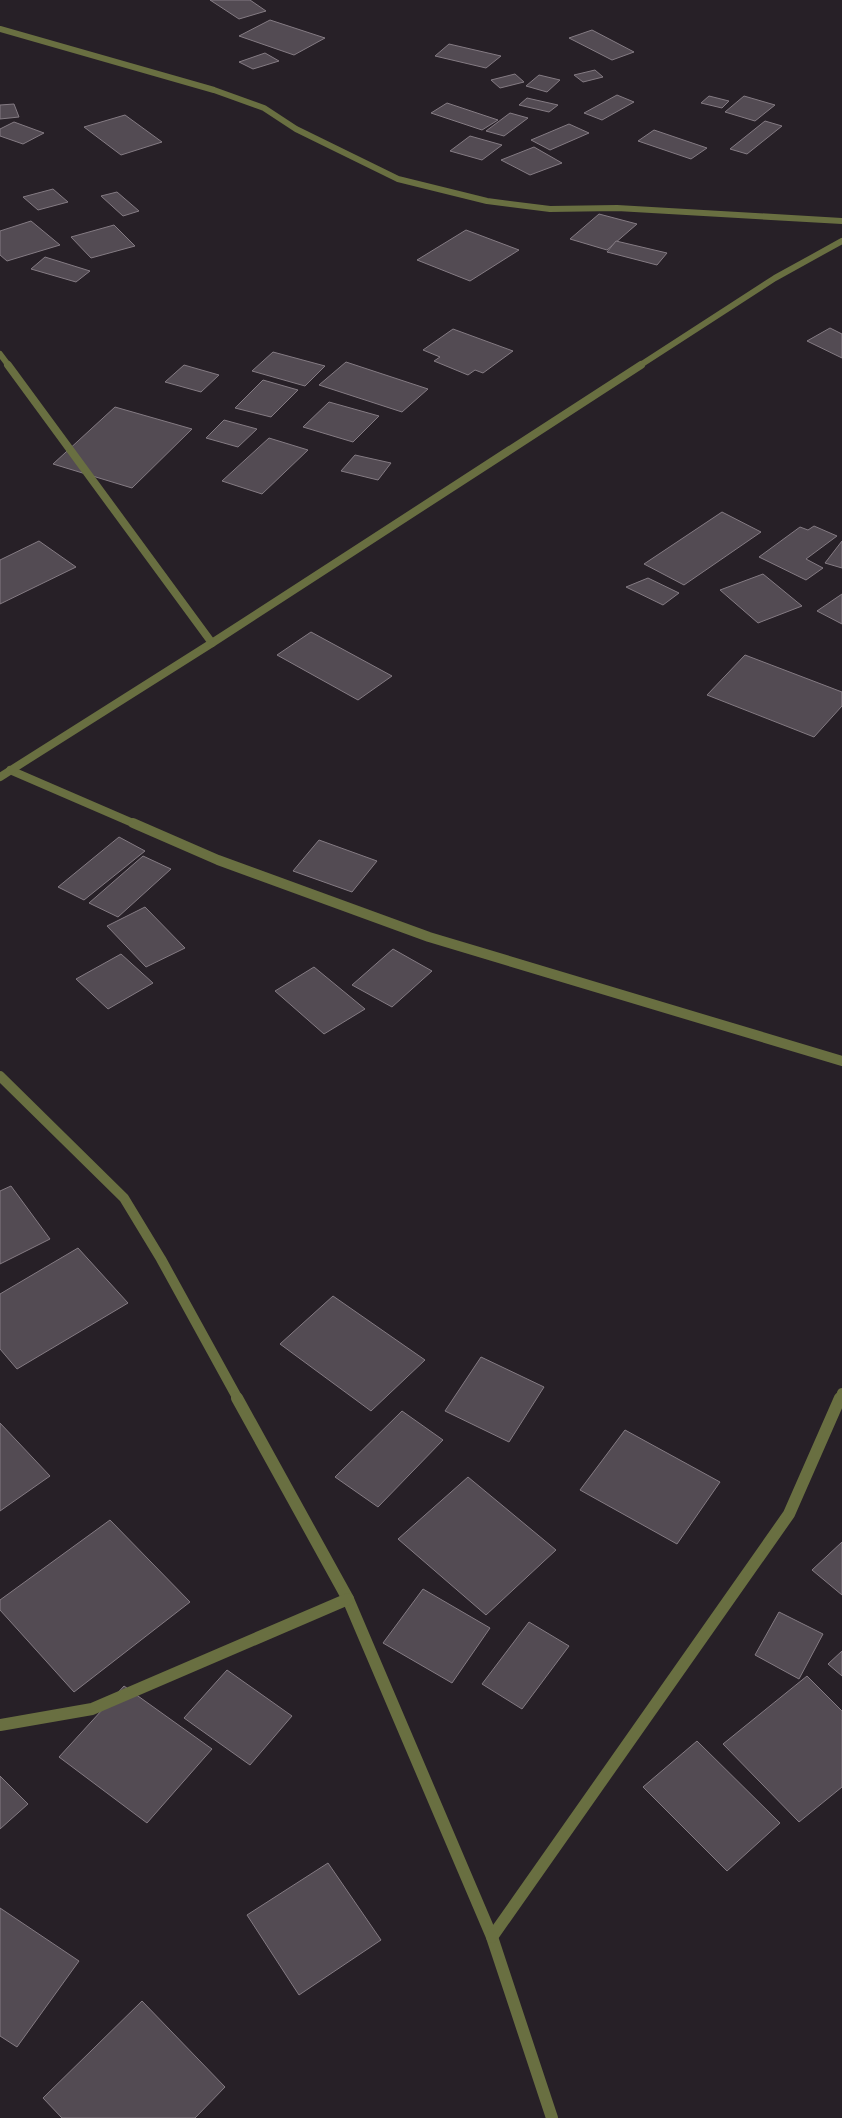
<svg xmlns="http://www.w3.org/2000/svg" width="842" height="2118" font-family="'Zilla Slab',serif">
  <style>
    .building { fill: #534b53; stroke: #847b83 }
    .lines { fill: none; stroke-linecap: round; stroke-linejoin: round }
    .minor-far3 { stroke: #696f41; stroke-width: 6 }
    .minor-far2 { stroke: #696f41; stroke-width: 8 }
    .minor-far1 { stroke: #696f41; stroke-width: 10 }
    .minor { stroke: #696f41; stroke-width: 12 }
  </style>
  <rect width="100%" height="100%" fill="#272027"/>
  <!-- building -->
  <g class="building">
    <polygon points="210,0 250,0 266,11 239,19"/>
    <polygon points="270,20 325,38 294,55 239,36"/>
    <polygon points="592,30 634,52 612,60 569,38"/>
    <polygon points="449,44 501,56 486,68 435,56"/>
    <polygon points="265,53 279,61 253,69 239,62"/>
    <polygon points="595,70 603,77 583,82 574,75"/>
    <polygon points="515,74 524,82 500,88 491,80"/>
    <polygon points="539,75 560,80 547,92 526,86"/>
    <polygon points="617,95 634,102 602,120 584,113"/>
    <polygon points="709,96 729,101 722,108 701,103"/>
    <polygon points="744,96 775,105 755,121 725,112"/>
    <polygon points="527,98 558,105 549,112 519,105"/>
    <polygon points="447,103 498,120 482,130 431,113"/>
    <polygon points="14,104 19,117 0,119 0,105"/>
    <polygon points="510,113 528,118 504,136 486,131"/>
    <polygon points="125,115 162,142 121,155 84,127"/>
    <polygon points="765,121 782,126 747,154 730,149"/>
    <polygon points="14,122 44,133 23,144 0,136 0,129"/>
    <polygon points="569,124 589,133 550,150 531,140"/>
    <polygon points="654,130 707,148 691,159 638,141"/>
    <polygon points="470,136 502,145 482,160 450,151"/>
    <polygon points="534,147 562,163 530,175 501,160"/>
    <polygon points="53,189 68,202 38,210 23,197"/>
    <polygon points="117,192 139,211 123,216 101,196"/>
    <polygon points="599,214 637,224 607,250 570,239"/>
    <polygon points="31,221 60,245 7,261 0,255 0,231"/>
    <polygon points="114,225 135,246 91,258 71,237"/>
    <polygon points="466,230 519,250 470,281 417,260"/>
    <polygon points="616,241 667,253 657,265 607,252"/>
    <polygon points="45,257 90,271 76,282 31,269"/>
    <polygon points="830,328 842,334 842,358 807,341"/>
    <polygon points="453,329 513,351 483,373 475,370 468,375 434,361 440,357 423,350"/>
    <polygon points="273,352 325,366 305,386 252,371"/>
    <polygon points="346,362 428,389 402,412 319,385"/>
    <polygon points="184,365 219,375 201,392 165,382"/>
    <polygon points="263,380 298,390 271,417 235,408"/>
    <polygon points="329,402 379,416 353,442 303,427"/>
    <polygon points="115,407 192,429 132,488 53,464"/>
    <polygon points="224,420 257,429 238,447 206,438"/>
    <polygon points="269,438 308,450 262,494 222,481"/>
    <polygon points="355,455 391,463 378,480 341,471"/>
    <polygon points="722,512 761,532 684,585 644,564"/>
    <polygon points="814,526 837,536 806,559 823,568 806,580 759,557 800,527 808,530"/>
    <polygon points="39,541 76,567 0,604 0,560"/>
    <polygon points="842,541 842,568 825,563"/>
    <polygon points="763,574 802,606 758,623 720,590"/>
    <polygon points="648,578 679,593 663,605 626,587"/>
    <polygon points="842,594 842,624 817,611"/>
    <polygon points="311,632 392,676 358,700 277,655"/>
    <polygon points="745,655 842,692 842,706 814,737 707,695"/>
    <polygon points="119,837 145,851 84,900 58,887"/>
    <polygon points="319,840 377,861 352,892 293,871"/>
    <polygon points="143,856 171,869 118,917 89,903"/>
    <polygon points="145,907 185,948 146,967 107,926"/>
    <polygon points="393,949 432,971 392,1007 352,985"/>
    <polygon points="121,954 153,983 108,1009 76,979"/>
    <polygon points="314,967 365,1009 324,1034 275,991"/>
    <polygon points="11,1186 50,1239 0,1264 0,1191"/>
    <polygon points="78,1248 128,1303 17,1369 0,1349 0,1294"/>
    <polygon points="333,1296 425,1360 371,1411 280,1344"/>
    <polygon points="481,1357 544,1387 509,1442 445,1411"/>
    <polygon points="402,1411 443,1440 378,1507 335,1477"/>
    <polygon points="0,1423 50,1476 0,1511"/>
    <polygon points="625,1430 720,1482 677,1544 580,1490"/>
    <polygon points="468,1477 556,1550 486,1615 398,1539"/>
    <polygon points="110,1520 190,1602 74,1692 0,1610 0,1600"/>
    <polygon points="842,1542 842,1595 812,1570"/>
    <polygon points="423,1589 490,1628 452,1683 383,1643"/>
    <polygon points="779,1612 823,1634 799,1679 755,1655"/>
    <polygon points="529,1622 569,1646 522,1709 482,1684"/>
    <polygon points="842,1651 842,1676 828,1664"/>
    <polygon points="227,1670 292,1716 250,1765 184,1718"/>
    <polygon points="807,1676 842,1711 842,1787 799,1822 723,1744"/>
    <polygon points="124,1686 212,1749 147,1823 59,1757"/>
    <polygon points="697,1741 780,1823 727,1871 643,1787"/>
    <polygon points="0,1776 28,1804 0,1829"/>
    <polygon points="328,1863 381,1940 299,1995 247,1915"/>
    <polygon points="0,1908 79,1961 17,2047 0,2036"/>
    <polygon points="142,2001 225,2087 195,2118 62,2118 43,2098"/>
  </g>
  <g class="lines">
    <!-- minor-far3 -->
    <g class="minor-far3">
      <polyline points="0,29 214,90 264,108 296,129 398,179 487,201 550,209 617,208 842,221"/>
      <polyline points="0,354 9,366"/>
      <polyline points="639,366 775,278 842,241"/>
    </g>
    <!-- minor-far2 -->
    <g class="minor-far2">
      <polyline points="8,365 212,643"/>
      <polyline points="10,770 135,824"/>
      <polyline points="0,777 212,643 641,365"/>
    </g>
    <!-- minor-far1 -->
    <g class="minor-far1">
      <polyline points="133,823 218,860 429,937 842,1061"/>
      <polyline points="0,1076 124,1198 161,1259 238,1399"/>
      <polyline points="840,1399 842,1393"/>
    </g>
    <!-- minor -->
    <g class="minor">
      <polyline points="237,1398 348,1599 492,1937 552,2118"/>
      <polyline points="0,1725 92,1709 348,1599"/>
      <polyline points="492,1937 789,1514 840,1398"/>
    </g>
  </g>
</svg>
